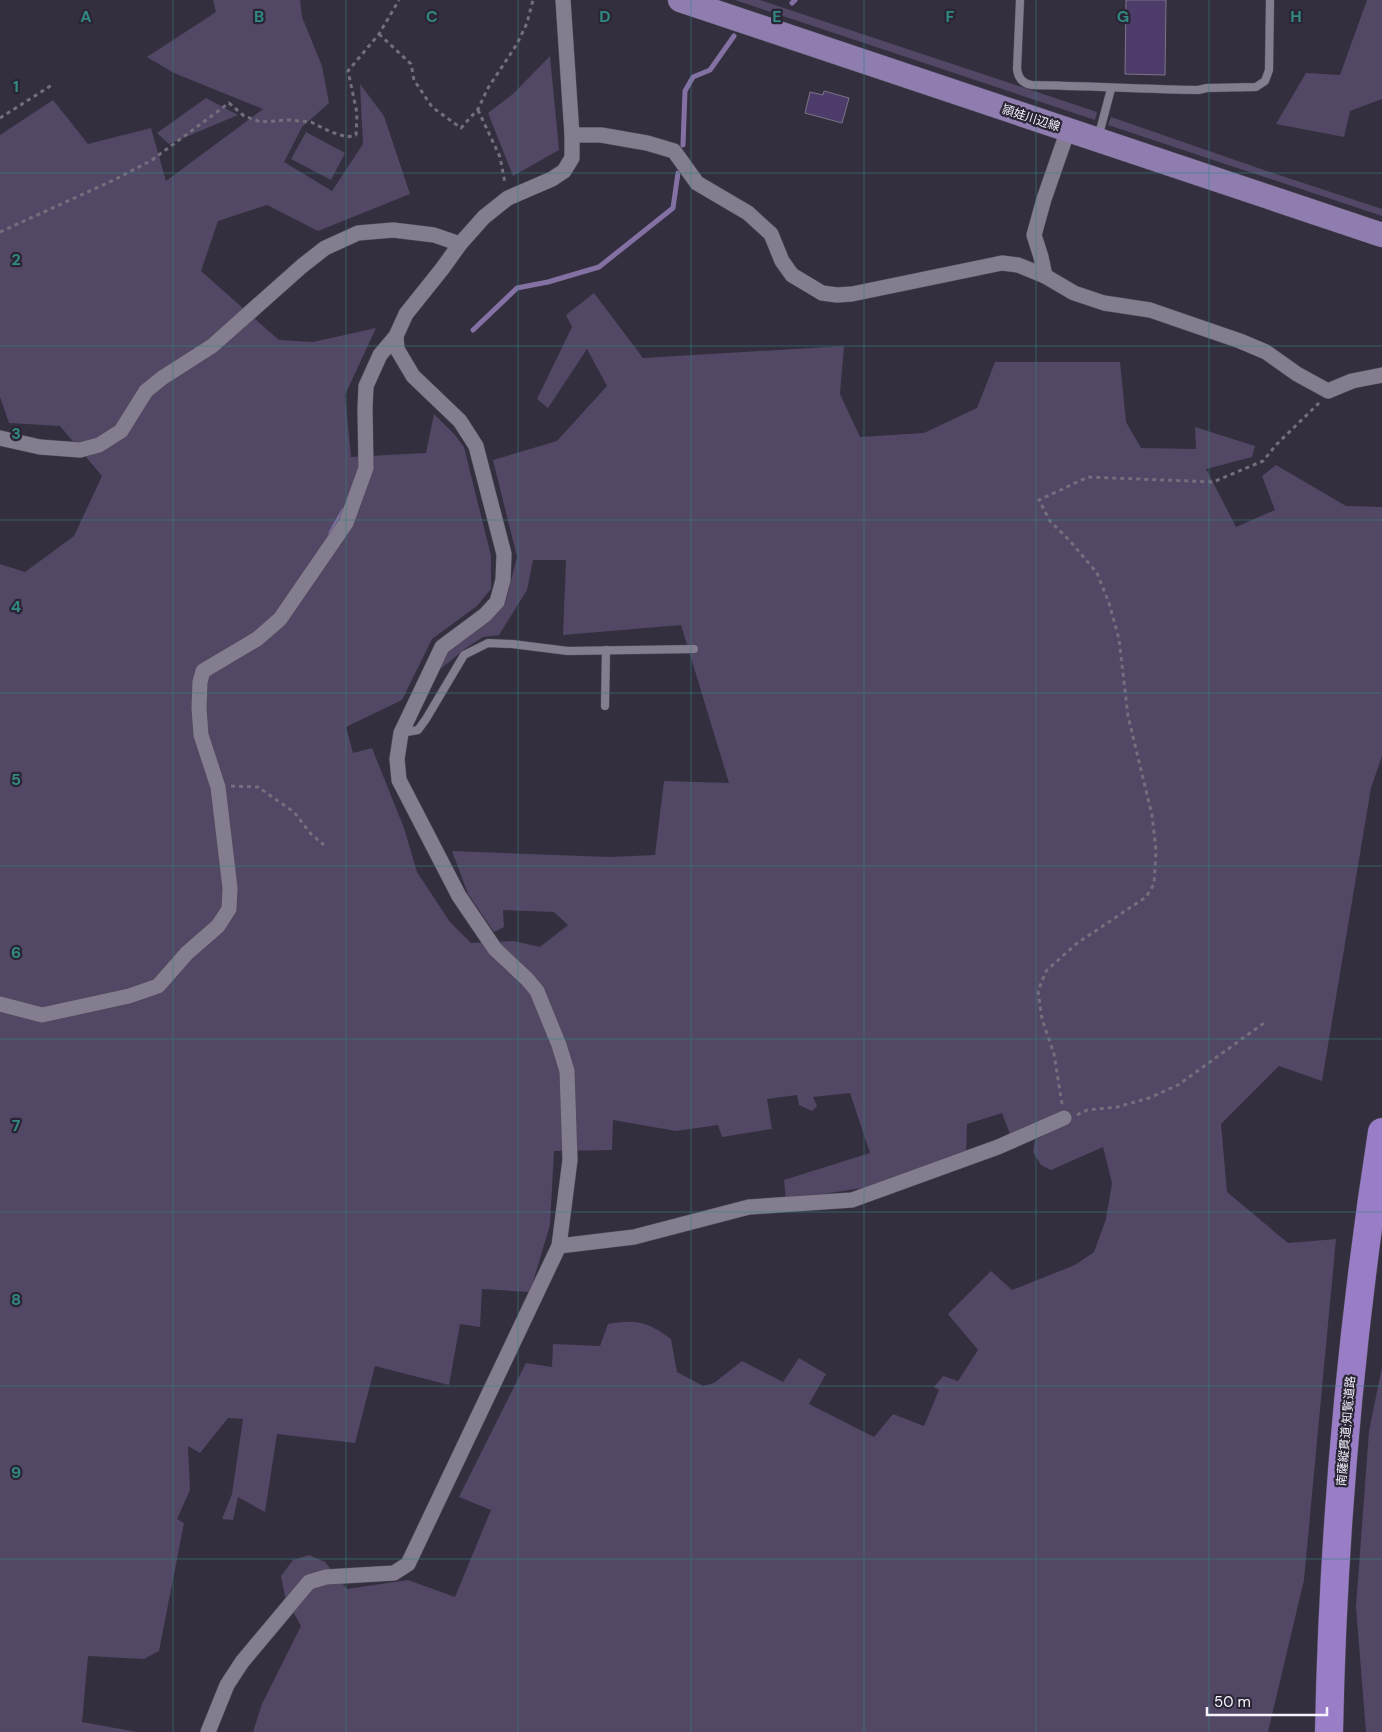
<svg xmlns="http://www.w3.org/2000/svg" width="1382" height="1732" font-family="'DM Sans','Noto Sans JP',sans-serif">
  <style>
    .green { fill: #524765 }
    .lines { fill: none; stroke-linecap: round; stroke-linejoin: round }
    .stream { stroke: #8371a3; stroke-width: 5 }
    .building { fill: #4d3b69; stroke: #7b7587 }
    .lane-casing { stroke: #504c59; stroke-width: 9 }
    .street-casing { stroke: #504c59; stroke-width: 16 }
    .primary-casing { stroke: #504c59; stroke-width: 25 }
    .highway-casing { stroke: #504c59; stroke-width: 29 }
    .path { stroke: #746f7d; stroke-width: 3; stroke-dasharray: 4 4; stroke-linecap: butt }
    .lane { stroke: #837d8f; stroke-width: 8 }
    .street { stroke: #837d8f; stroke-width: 15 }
    .primary { stroke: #907db0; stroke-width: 24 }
    .highway { stroke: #997dc6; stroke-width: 28 }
    .grid { fill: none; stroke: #328983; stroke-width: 1; stroke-opacity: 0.55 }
    .labels { text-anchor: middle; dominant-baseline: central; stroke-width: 4.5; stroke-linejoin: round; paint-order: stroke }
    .street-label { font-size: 12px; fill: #f6f3fd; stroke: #2a2534 }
    .grid-label { font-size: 16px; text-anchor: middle; font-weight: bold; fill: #328983; stroke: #2a2534; stroke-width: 4.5; stroke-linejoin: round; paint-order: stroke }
  </style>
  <rect width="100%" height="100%" fill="#342f3e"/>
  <!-- green -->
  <g class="green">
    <path d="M213,0h87l2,17 20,49 7,37 -27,24 -18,35 48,29 31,-47 -3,-60 24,32 26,78 -92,37 -51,-26 -49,16 -17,50 78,69 34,2 63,-14 -31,67 6,62 75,-4 8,-39 21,21 9,12 27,109v33l-14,17 -45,33 -30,61 -56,27 7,26 19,-5 32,80 13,44 33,50 21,21 43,-2 26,6 28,-22 -14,-13 -51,-2 1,17 -10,5 -26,-38 -16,-43 158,6 45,-2 9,-74 65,2 -48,-158 -118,10 3,-75h-33l-6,30 -28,45 -16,2 -17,11 -28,23 11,-20 40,-29 17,-22 11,-43 -24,-97 64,-19 50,-55 -20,-37 -39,59 -11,-9 35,-72 -6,-12 28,-22 49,65 201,-12 -4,48 20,43 64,-4 53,-25 18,-46h125l6,60 15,26 55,1 -1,-22 60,19 -3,11 -46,12 30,58 39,-17 -13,-34 14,-11 70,41 36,1v249l-11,32 -49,293 -43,-15 -58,58 6,68 61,51 48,-4 -32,341 -36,152h-1015l9,-28 39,-78 -16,-29 -4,-21 12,-16 16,-5 16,7 22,27 61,-9 47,17 36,-87 -32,-13 67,-134 26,4 1,-23 47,2 8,-22c29,-5 40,-2 63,15l6,33 26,14 11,-3 28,-22 41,21 16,-24 27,16 -17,30 65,33 19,-23 31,12 15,-36 -5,-3 9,-11 15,5 20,-31 -30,-36 43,-43 21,19 63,-25 19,-13 12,-33 6,-36 -9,-36 -52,23 -10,-5 -8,-13 2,-12 34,-19 -1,-10 -58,23 -8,-21 -35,11 -1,30 -92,32 -88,14 -2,-20 86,-27 -20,-60 -37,4 4,9 -5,5 -13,-6 -2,-10 -30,4 5,30 -50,8 -4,-12 -42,6 -63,-11 -1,30 -58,1 -4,74 -20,67 -48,-3 -2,38 -20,-3 -11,61 -74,-19 -20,77 -78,-9 -12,78 -27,-15 -5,23 -11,-1 10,-25 11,-75 -15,-1 -28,35 -12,-7 2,44 -13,29 7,4 -25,128 -15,8 -56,-3 -6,66 55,10h-137v-1168l25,8 49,-36 28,-60 -42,-50 -51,-3 -9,-26v-262l53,-35 35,44 63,-16 15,53 97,-72 -89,-36 -27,-16 69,-45z"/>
    <polygon points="735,0 760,0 1097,112 1095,120"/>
    <polygon points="1367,0 1382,0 1382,99 1350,111 1344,137 1276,124 1306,73 1340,75"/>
    <polygon points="550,56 559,150 513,176 488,113 513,94"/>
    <polygon points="206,98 238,115 169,144 157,133"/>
    <polygon points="1111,117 1261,169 1382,209 1382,216 1108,125"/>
    <polygon points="306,132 345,153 331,180 291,159"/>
    <polygon points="1382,1367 1382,1732 1366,1732 1356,1607 1369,1431"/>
  </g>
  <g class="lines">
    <!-- stream -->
    <g class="stream">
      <polyline points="792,3 795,0"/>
      <polyline points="683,145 685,91 693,77 710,70 734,36"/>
      <polyline points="473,330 517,288 548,282 599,267 673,208 678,173"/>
      <polyline points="331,533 344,510"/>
    </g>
  </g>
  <!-- building -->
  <g class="building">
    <polygon points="1126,0 1166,0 1165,75 1125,74"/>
    <polygon points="824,91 849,98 842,123 805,113 810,92 823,95"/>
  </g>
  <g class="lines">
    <defs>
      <g id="lane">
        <path d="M1020,0l-3,69c1,9 6,15 15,16 56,1 110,4 166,5l9,-2 49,-1 9,-6 4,-11 1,-70"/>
        <polyline points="1098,138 1111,89"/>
        <polyline points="605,706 606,650"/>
        <polyline points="401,733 418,730 426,719 464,655 488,643 512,644 568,651 694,649"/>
      </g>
      <g id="street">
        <polyline points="572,135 601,135 647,143 674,151 697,183 748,213 771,234 782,261 792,275 822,293 837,295 852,294 1002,263 1018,265 1045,276 1074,293 1104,303 1150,310 1240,341 1266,352 1297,374 1328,391 1352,381 1382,375"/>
        <polyline points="1045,276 1041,257 1034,235 1044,199 1068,130"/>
        <polyline points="0,438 40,447 80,450 99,445 121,431 146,391 162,378 212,346 302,266 325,248 358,233 393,230 434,235 460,244"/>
        <polyline points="0,1004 42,1015 129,996 158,986 187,953 218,926 229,909 230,888 218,787 201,735 199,708 200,682 203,671 257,639 280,619 346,523 366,468 365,409 366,386 380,355 396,336 406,314 442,269 460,244 484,217 508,198 552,179 564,171 572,158 572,135 563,0"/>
        <polyline points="559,1246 634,1237 749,1207 852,1200 998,1147 1064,1118"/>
        <polyline points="208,1732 227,1685 242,1662 309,1582 326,1577 394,1573 408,1564 559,1246 570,1160 567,1071 559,1045 537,991 527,979 495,949 459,896 399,780 397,759 401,733 442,647 485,615 497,602 503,580 504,554 476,446 460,421 413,376 397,349 396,336"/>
      </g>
      <polyline id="primary" points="680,0 1382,235"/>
      <path id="highway" d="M1329,1732c4,-201 22,-402 53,-600"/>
    </defs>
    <!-- lane casing -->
    <use href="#lane" class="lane-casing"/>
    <!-- street casing -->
    <use href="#street" class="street-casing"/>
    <!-- primary casing -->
    <use href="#primary" class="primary-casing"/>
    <!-- highway casing -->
    <use href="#highway" class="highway-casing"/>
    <!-- path -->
    <g class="path">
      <polyline points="379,34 411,64 414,80 432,107 461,128 478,109 488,88 517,44 527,23 533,0"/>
      <polyline points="478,110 500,157 505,183"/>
      <polyline points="0,118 52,85"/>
      <polyline points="0,232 116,179 152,160 229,103 244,116 261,122 288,120 311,122 331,132 347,137 356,135 357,113 348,71 379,34 399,0"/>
      <polyline points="231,786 258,787 294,812 311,834 324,845"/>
      <polyline points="1062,1104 1054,1054 1042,1019 1038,991 1046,971 1076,944 1146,897 1154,884 1156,850 1152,815 1128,716 1119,639 1109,603 1097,573 1070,541 1050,521 1039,500 1088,477 1213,482 1263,461 1276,445 1319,403"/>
      <polyline points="1077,1115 1087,1110 1117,1107 1149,1098 1178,1085 1264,1023"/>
    </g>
    <!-- lane -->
    <use href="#lane" class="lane"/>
    <!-- street -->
    <use href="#street" class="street"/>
    <!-- primary -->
    <use href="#primary" class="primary"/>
    <!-- highway -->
    <use href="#highway" class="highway"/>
  </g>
  <!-- grid -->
  <path class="grid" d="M173,0v1732M346,0v1732M518,0v1732M691,0v1732M864,0v1732M1036,0v1732M1209,0v1732M0,173h1382M0,346h1382M0,520h1382M0,693h1382M0,866h1382M0,1039h1382M0,1212h1382M0,1386h1382M0,1559h1382"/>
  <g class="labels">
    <!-- street labels -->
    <g class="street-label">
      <text transform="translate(1031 118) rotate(18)">頴娃川辺線</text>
      <text transform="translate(1346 1431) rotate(-85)">南薩縦貫道;知覧道路</text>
    </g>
  </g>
  <g class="grid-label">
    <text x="86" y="22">A</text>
    <text x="259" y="22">B</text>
    <text x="432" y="22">C</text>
    <text x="605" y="22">D</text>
    <text x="777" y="22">E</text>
    <text x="950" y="22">F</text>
    <text x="1123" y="22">G</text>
    <text x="1296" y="22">H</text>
    <text x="16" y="92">1</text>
    <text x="16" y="265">2</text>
    <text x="16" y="439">3</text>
    <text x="16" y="612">4</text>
    <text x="16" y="785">5</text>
    <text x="16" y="958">6</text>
    <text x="16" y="1131">7</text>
    <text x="16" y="1305">8</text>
    <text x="16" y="1478">9</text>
  </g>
  <!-- scale -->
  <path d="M1207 1707v8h120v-8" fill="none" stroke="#f6f3fd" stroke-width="2.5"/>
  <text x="1214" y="1707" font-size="15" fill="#f6f3fd" stroke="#2a2534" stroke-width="4" paint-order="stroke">50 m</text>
</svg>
